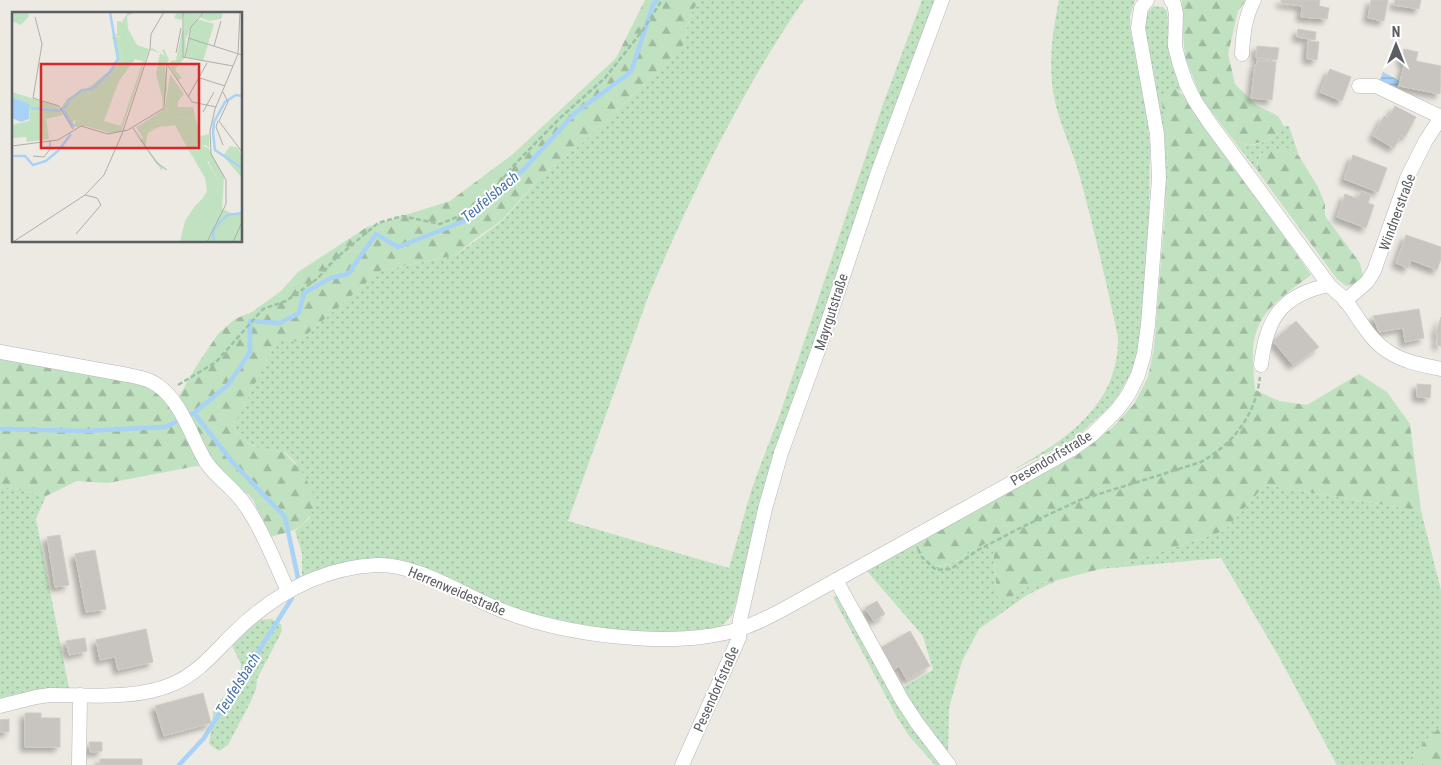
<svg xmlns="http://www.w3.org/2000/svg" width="1441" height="765" font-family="'Roboto Condensed',sans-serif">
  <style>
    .grass { fill: url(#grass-dots) }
    .forest { fill: url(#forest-firs) }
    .water { fill: url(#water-rules) }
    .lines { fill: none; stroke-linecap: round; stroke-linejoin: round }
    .stream { stroke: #a8d3f7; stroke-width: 4.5 }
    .building { fill: #c8c5c0; stroke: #d0ccc1; filter: url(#shadow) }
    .minor-casing { stroke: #b3b5b9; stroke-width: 15 }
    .path { stroke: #9bc2a7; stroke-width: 2.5; stroke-dasharray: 5 2.5; stroke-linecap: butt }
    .minor { stroke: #fff; stroke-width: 14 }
    .labels { text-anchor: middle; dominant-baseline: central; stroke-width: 4; stroke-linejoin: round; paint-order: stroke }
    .street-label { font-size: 14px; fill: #5b5e62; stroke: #fff }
    .water-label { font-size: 15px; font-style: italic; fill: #4774a6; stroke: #fff }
    .inset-river { fill: none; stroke: #a8d3f7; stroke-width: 2.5 }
    .inset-road { fill: none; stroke: #aeaeab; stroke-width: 1 }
    .view { fill: #d62828; fill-opacity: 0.15; stroke: #d62828; stroke-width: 2.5 }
    .inset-edge { fill: none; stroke: #5b5e62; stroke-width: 2.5 }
  </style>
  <defs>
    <pattern id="grass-dots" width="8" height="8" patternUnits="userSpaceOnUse" patternTransform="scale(1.25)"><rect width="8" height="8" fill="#c1e2c1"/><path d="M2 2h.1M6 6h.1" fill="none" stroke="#a0baa0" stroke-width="1.8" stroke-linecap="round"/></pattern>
    <pattern id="forest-firs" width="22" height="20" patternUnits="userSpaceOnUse" patternTransform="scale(1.25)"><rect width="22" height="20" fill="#c1e2c1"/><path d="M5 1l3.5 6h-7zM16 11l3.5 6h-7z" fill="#a0baa0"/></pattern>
    <pattern id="water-rules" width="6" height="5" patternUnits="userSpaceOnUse" patternTransform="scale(1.25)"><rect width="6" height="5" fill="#a8d3f7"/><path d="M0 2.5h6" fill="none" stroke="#8caecb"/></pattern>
    <filter id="shadow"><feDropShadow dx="-4.5" dy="4.5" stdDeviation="2.5" flood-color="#0004"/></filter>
  </defs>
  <rect width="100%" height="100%" fill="#eceae2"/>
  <!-- grass -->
  <g class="grass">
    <path d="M699,0h105c-62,89 -114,197 -156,297l-80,224 161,47 23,-80 28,-74 103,-310 39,-104h14l-92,261c-8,18 -18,36 -19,56l-93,298 -10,11 -16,5 -50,1 -32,-1 -40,-6 -48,-10 -152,-55c-32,-1 -53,6 -82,18v-25l-7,-22 15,-13 -15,-56 -10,-10 -25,-3 -19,-10 -8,-12 45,-89 20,4 82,-71 76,-16 46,-34 43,-49 36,-28 101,-95 8,-33z"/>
    <path d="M1059,0h76l-5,16 1,17 16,82 3,32 -1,74 -10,128 -7,22 -14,25 -12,14 -33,30 -62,31c54,-31 108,-65 107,-134 -11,-52 -23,-104 -37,-156 -6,-25 -18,-49 -25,-75 -9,-35 -4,-72 3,-106z"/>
    <polygon points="1153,6 1163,7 1167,11 1170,51 1181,92 1175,89 1167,146 1168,174 1165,210 1165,171 1144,27 1144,17"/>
    <path d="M1284,126h5l10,30 -12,-8 -27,7 -3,9 1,8 -24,-31c5,1 11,4 16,4 13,-1 28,-8 34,-19z"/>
    <polygon points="1265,485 1421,511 1441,590 1441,726 1425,741 1405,765 1337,765 1279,657 1221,558 1100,569 1139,559 1224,531"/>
    <polygon points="0,486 46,496 36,519 69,688 40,689 0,698"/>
    <polygon points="917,542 923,555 936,567 952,563 986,543 993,549 998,600 1006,600 1031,585 1058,580 1027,595 979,629 962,661 949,708 948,756 955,765 935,765 909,736 897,717 833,597 849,593 901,689 933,670 923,636 866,570"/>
    <path d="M271,619l10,5 1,7 -25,48 -1,10 -6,14 -22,42 -9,6 -10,-7 5,-36 17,-20 9,-14 1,-10 -9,-18c8,-18 18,-27 39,-27z"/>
  </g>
  <!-- forest -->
  <g class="forest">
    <path d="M645,0h54l-9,16 -8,33 -101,95 -36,28 -43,48 -27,19 -19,16 -76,16 -82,71 -20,-4 -45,89c14,22 28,22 51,25l20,22 13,28c-12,27 -20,28 -47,35l-16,-36 -6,-7 -9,-3 -23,-23 -38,-70 19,-33 21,-31 17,-15 17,-7 29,-21 17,-19 69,-45 83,-26 63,-47 103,-96z"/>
    <polygon points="1182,0 1246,0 1238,11 1228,54 1235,84 1256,105 1278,116 1284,126 1280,134 1266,141 1249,145 1234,141 1201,98 1185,57 1181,11"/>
    <path d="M1169,89h6l12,9 124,177c-21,16 -47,31 -55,58 -6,16 -2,40 -1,57l24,11 28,4 52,-31 28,18 23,32 11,87 -156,-26 -41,46 -85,28 -81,21 -27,5 -25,15h-8l-5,-50 -7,-7 -34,20 -17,4 -12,-12 -6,-13 115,-62 56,-33 25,-20 21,-23 14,-27 6,-29 14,-174 -1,-28 -5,-44 2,-9z"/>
    <path d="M1287,148l12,8 19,31 7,17v12l35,47 3,13 -9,9 -8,1 -9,-7 -79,-107c-1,-10 0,-15 7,-22z"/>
    <polygon points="0,356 145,383 166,398 202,465 108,483 77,481 46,496 0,486"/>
    <polygon points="1441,726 1441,765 1405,765 1425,741"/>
  </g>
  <!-- water -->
  <polygon class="water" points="1383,72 1400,81 1396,88 1380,80"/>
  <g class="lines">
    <!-- stream -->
    <g class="stream">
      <polyline points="194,413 234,464 285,517 298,578"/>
      <polyline points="0,429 83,431 165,427 194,413 228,385 250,352 250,321 280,323 299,313 304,293 331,278 348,274 376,234 398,247 467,220 525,168 575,113 631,72 653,5 657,0"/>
      <polyline points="179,765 204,738 292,598"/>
    </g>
  </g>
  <!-- building -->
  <g class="building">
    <polygon points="1281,0 1320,0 1319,6 1329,8 1327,19 1301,17 1302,6 1281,3"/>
    <polygon points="1371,0 1388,0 1384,21 1368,18"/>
    <polygon points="1395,0 1421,0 1419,9 1394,5"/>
    <polygon points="1298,29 1316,32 1315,40 1297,37"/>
    <polygon points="1308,41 1319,42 1317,60 1307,59"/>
    <polygon points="1257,46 1279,48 1277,60 1256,58"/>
    <polygon points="1404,49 1418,52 1416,61 1441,66 1440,94 1399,86 1405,62 1401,62"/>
    <polygon points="1257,60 1276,62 1272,100 1251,98 1255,65 1257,65"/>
    <polygon points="1330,69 1351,77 1342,101 1320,92"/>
    <polygon points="1395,106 1416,117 1405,137 1401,135 1394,148 1373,136 1384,116 1388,118"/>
    <polygon points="1353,155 1387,168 1378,192 1344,179"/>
    <polygon points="1361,191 1371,195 1368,203 1374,205 1366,228 1337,217 1345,194 1358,199"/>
    <polygon points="1406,235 1441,247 1441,259 1437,270 1411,260 1408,268 1396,263"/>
    <polygon points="1419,309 1424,338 1405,342 1403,328 1379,332 1373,316"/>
    <polygon points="1441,317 1441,346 1437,345 1438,334 1436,333"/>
    <polygon points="1296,321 1319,347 1293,365 1273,341"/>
    <polygon points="1417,384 1431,385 1430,398 1417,397"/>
    <polygon points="60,535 69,585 55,587 47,537"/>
    <polygon points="95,550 106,609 86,612 75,554"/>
    <polygon points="877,601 885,614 874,621 865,608"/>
    <polygon points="146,629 153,662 118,670 115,657 100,660 96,640"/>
    <polygon points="910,631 930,666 907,680 899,666 893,670 880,648"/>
    <polygon points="85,638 87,651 69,655 66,641"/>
    <polygon points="203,693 211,723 164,736 155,706"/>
    <polygon points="25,713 41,713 41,718 60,718 60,747 25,747"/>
    <polygon points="9,719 9,732 0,732 0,720"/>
    <polygon points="89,742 102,742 102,751 90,752"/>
    <rect x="100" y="759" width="42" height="6"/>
  </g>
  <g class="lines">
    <defs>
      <g id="minor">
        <path d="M1171,0l3,4 2,10 -1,32 4,16 7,21 9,18 14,21 120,163c5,5 12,10 17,16 13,17 24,40 43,51 15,10 34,13 52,17"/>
        <path d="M1242,54c1,-20 3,-37 12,-54"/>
        <polyline points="1345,301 1367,282 1374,271 1407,178 1425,142 1441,117 1376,86 1359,86"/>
        <path d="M0,352l128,23c10,2 21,4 29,10 24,15 35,54 49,77 10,15 26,25 37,40 19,26 31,59 45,89"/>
        <path d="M1261,365c5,-46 20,-70 68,-80"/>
        <polyline points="836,580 902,700 917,723 949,765"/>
        <path d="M0,706l36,-9 14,-2c40,0 85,5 123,-11 25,-11 42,-32 61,-51 39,-38 87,-65 142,-68 38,-2 84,28 120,43 65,27 176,42 244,21 18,-6 35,-15 51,-24l280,-155 22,-16 24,-24 11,-15 10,-20 6,-21 4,-29 11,-147 -2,-44 -19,-106 3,-20 6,-8"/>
        <polyline points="79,765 80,695"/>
        <polyline points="682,765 739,638 740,620 765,509 781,453 818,351 878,172 942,0"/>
      </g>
    </defs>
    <!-- minor casing -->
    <use href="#minor" class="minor-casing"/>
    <!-- path -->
    <g class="path">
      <polyline points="178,385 216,362 263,309 286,301 317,279 335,259 378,223 402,216 440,224 479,208 513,166 560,118 605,78 643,30 662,0"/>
      <path d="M918,549l4,8 14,13 15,-1 27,-19 46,-24 56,-26 121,-38c33,-19 54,-46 59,-85"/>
    </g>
    <!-- minor -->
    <use href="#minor" class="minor"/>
  </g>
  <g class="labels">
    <!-- street labels -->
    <g class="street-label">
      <text transform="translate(1397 212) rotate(-70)">Windnerstraße</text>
      <text transform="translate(831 312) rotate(-72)">Mayrgutstraße</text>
      <text transform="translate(1051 458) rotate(-31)">Pesendorfstraße</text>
      <text transform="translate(457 591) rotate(23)">Herrenweidestraße</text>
      <text transform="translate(716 689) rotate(-66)">Pesendorfstraße</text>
    </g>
    <!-- water labels -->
    <g class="water-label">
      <text transform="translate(490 197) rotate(-40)">Teufelsbach</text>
      <text transform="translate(238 684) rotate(-58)">Teufelsbach</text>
    </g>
  </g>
  <!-- overview -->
  <g transform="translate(12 12)">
    <rect width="230" height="230" fill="#eceae2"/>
    <path d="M116,0h8l-9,4 1,13 9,16 12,4 -28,83 -11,1 -24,-7 -12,1 2,-8 -9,-8 5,-10 19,-9 25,-22 6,-13 -3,-11 2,-9 -9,-2 5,-1v-13l5,1zM123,47l8,2 -22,65 -17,-5 15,-40zM194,0h15l2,2 -2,5 -12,2 -10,-4zM140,36l13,8 -3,-6 2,-1 5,11 -4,6 2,23 -5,20 1,-8 -7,-27 4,-21 -10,-3zM18,101l16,6 3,20 -22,3 -1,-5 -14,1v-13l17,-4zM167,105l17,3 5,16 8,-2v15l-3,-4h-9l-7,8 -15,-28 -13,2zM130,112h7l2,6 6,-2 -9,5 -3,14 18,21 -1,3 -30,-41 8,10 3,-2 -7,-11zM179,142l6,7h10l13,23 -7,14h-10l4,-7 -2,-13z" fill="#c1e2c1" fill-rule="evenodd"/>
    <path d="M0,0h16l1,4 -8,9 -9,-4zM165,0h28l-8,6 -11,20 -1,19 -10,13 7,8 -4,2 -8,-14 1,-5 5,-1 6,-29 2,-1v-15l-3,5 -7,-2zM100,24l10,2 -3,8 3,11 -6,13 -20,19 -24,13 -5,9 9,8 -5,4 -10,-15 6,-9 24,-13 18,-15 8,-13zM158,62l14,20 -6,7v6h15l3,13 -17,-3 -4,5 -25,8 -1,-6 -6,2 -1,-2 23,-16zM0,80l45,14 6,9 -17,4 -11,-3 -5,-3v-9l-18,-7zM187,131l10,6 15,27 -2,33 14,6 6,-5v32h-62l5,-21 10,-15 8,-8h10l7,-14 -12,-23 -8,3 -10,-11zM218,134l8,2 4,9v21l-19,-22z" fill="#c1e2c1"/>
    <path d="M185,7l17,5 -11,37 -16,-4 -1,-4 6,-26z" fill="#c1e2c1"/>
    <path d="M0,85l18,7 -1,15 -8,3 -9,-4z" fill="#a8d3f7"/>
    <path class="inset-river" d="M230,84l-6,-1 -11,7 -11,20 -1,11 2,17 27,18M19,96l28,3 7,-5 3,-6 13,-10 10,-1 18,-17 8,-13 -8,-47M51,98l11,17M0,144h13l8,9 13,-4 13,-11 12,-16M202,230l-1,-11 8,-10 7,-6 14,-2"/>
    <path class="inset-road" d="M171,0v45l50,9M23,5l7,27 -9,54 26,8 14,23M176,26l54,17M202,34l7,-25M164,41l5,-25M173,46l6,-31 13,-15M188,66l25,8M211,80l5,10 -9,19 23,31M176,85l19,-34M191,100l11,-20M206,109l-2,6 7,18M121,116l24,35 10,7M0,134l46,-6 23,-14 27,8 20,-4 36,-22 3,-44 25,38 24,5M21,144l11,1 6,-8v-9M64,222l25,-29 -4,-7 -12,-3M1,230l72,-47 19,-20 18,-41 28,-85 1,-15 13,-22M195,230l19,-38v-24l-15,-26 -1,-23 5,-22 23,-55 2,-42M221,230l9,-20"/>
    <path class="view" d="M29,52h158v84h-158z"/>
    <rect width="230" height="230" class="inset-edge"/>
  </g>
  <!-- north arrow -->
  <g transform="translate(1396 45)" stroke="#ffffff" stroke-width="4" paint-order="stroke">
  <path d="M0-4L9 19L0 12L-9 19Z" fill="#5b5e62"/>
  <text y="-8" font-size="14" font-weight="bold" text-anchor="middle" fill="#5b5e62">N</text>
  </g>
</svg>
